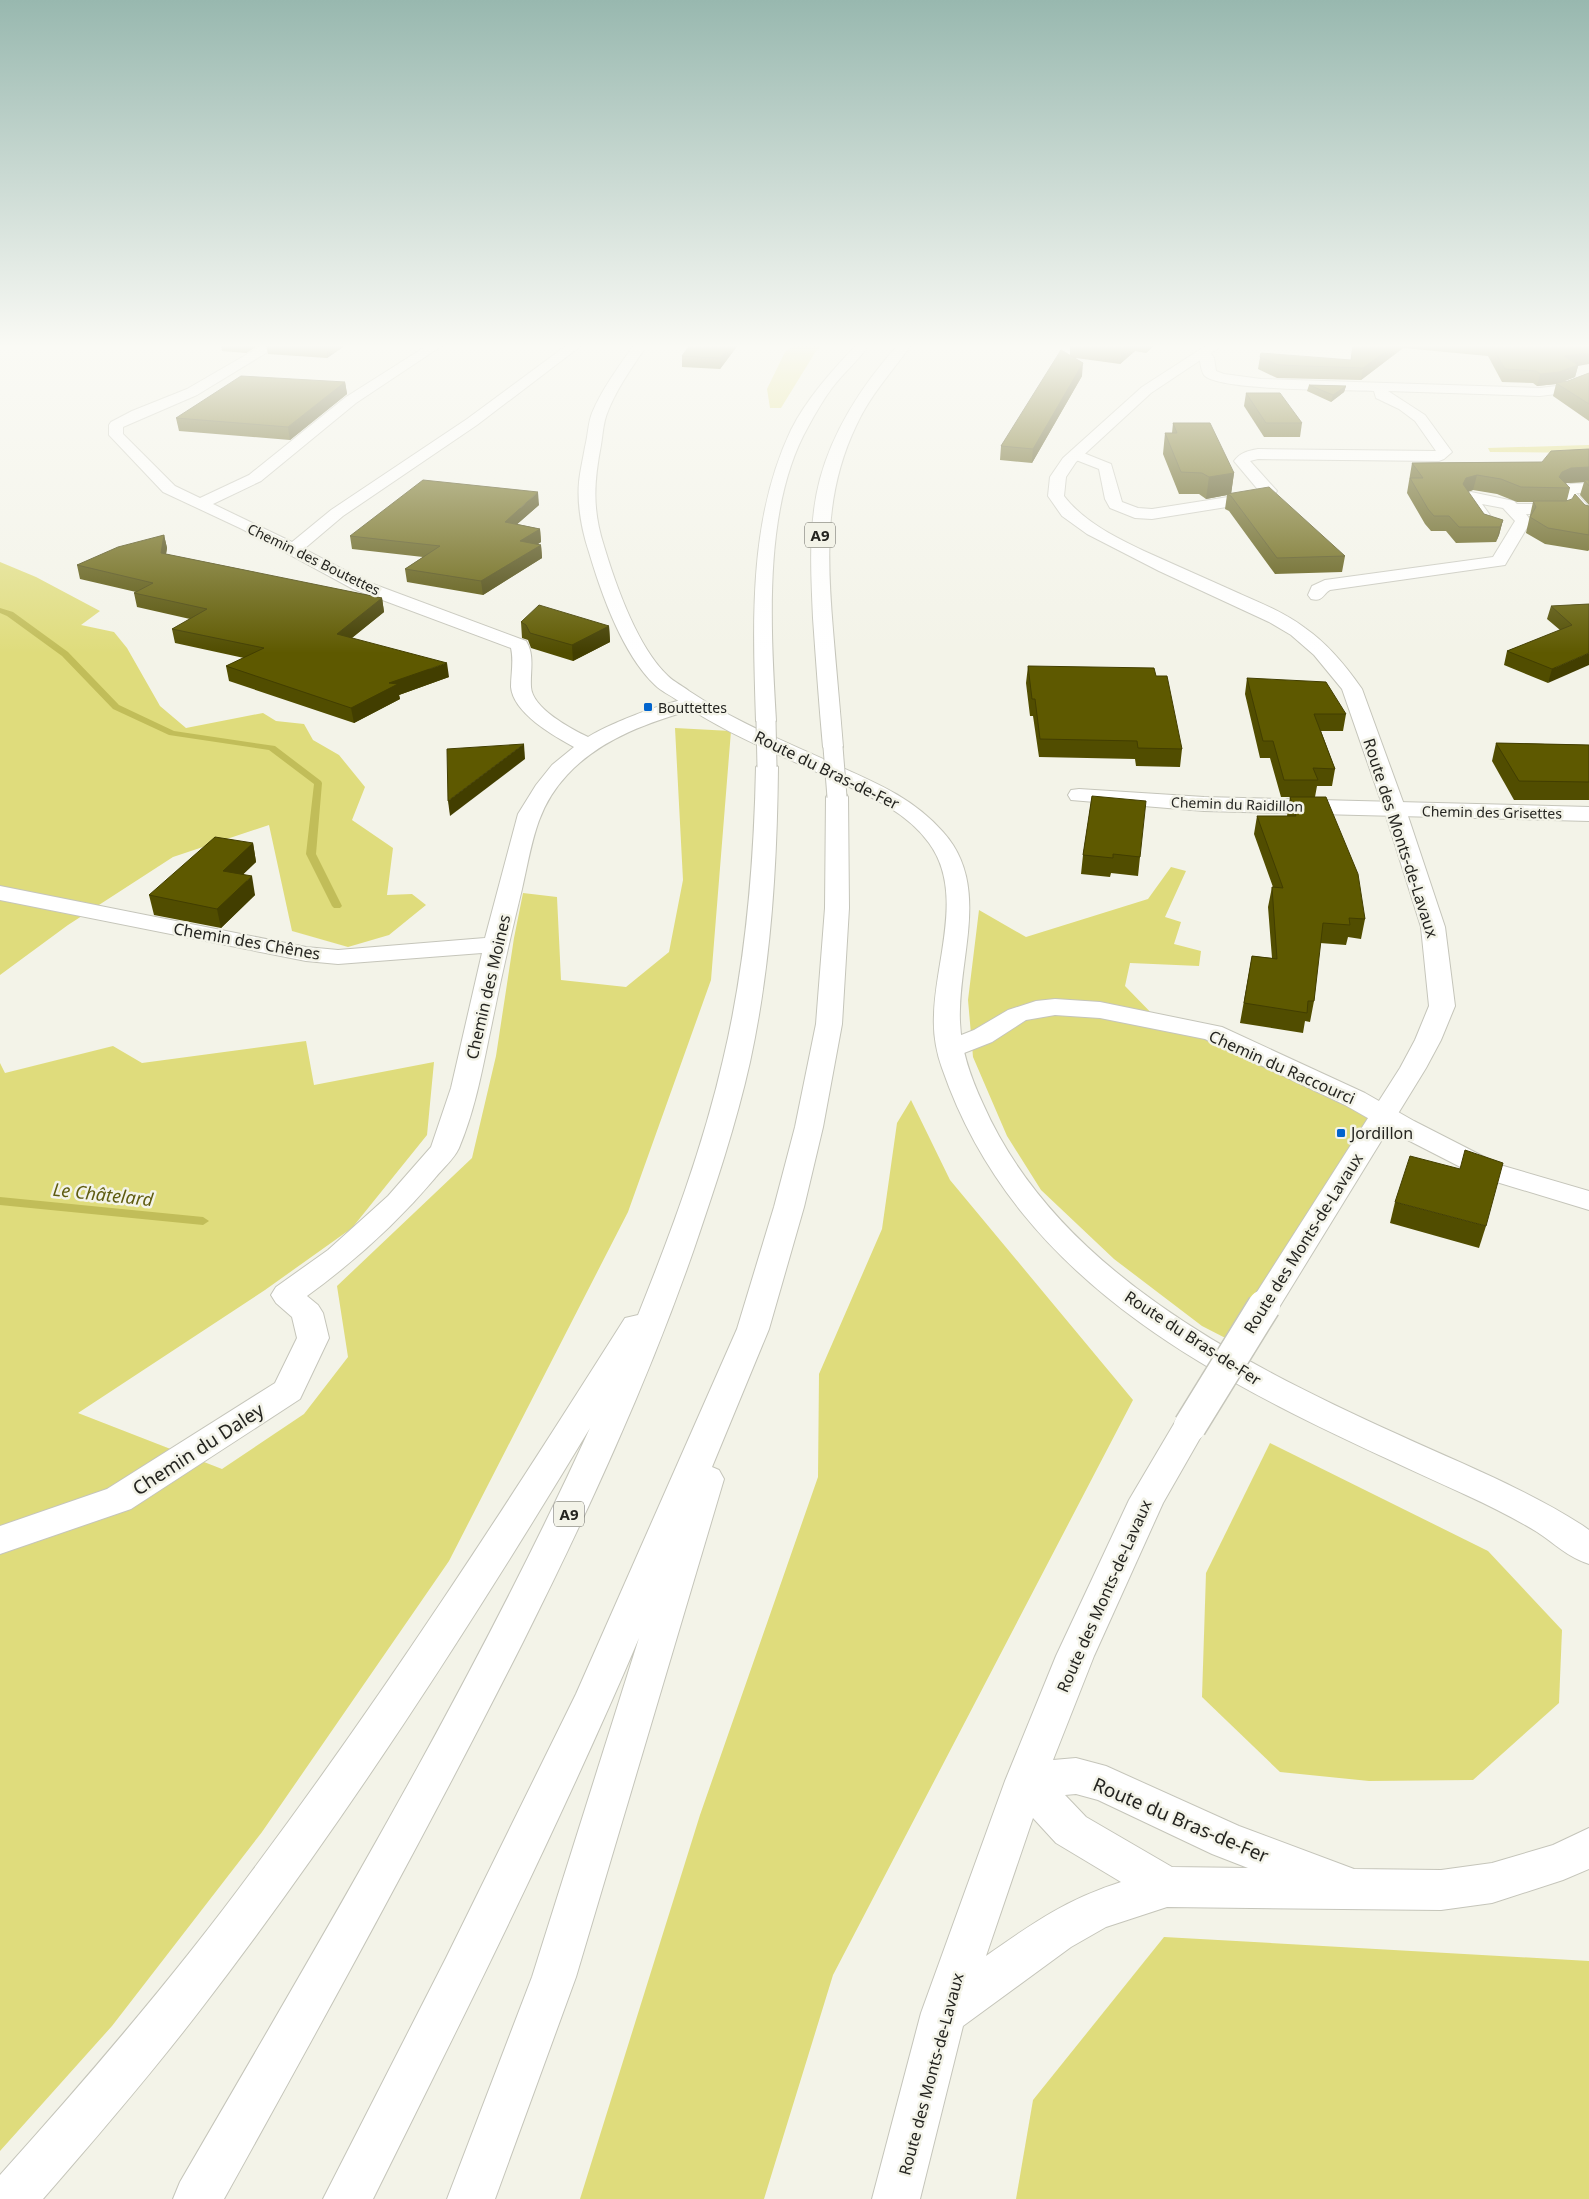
<svg xmlns="http://www.w3.org/2000/svg" width="1589" height="2199" font-family="'Noto Sans',sans-serif">
  <style>
    .green { fill: #dfdc7c }
    .lines { fill: none; stroke-linecap: round; stroke-linejoin: round }
    .stream { fill: #c1bd59; fill-rule: evenodd }
    .pedestrian-casing { stroke: #c5c5ba; stroke-width: 2 }
    .minor-casing { stroke: #c5c5ba; stroke-width: 2 }
    .tertiary-casing { stroke: #c5c5ba; stroke-width: 2 }
    .motorway-casing { stroke: #c5c5ba; stroke-width: 2 }
    .pedestrian { fill: #fff; fill-rule: evenodd }
    .minor { fill: #fff; fill-rule: evenodd }
    .tertiary { fill: #fff; fill-rule: evenodd }
    .motorway { fill: #fff; fill-rule: evenodd }
    .tertiary-bridge-casing { stroke: #c5c5ba; stroke-width: 35; stroke-linecap: butt }
    .motorway-bridge-casing { stroke: #c5c5ba; stroke-width: 21; stroke-linecap: butt }
    .tertiary-bridge { stroke: #fff; stroke-width: 32 }
    .motorway-bridge { stroke: #fff; stroke-width: 19 }
    .wall { fill: #514d00 }
    .shaded-wall { fill: #423e00 }
    .building { fill: #5e5900; stroke: #423e00 }
    .poi-dot { fill: #0264cd; stroke: #f3f3e8; stroke-width: 2 }
    .labels { text-anchor: middle; dominant-baseline: central; stroke-width: 5; stroke-linejoin: round; paint-order: stroke }
    .far-street-label { font-size: 14px; fill: #242420; stroke: #f3f3e8 }
    .far-poi-label { font-size: 14px; fill: #242420; stroke: #f3f3e8; text-anchor: start }
    .shield { fill: #f3f3e8; stroke: #62625c; stroke-width: 1 }
    .shield-label { font-size: 15px; font-weight: bold; fill: #242420 }
    .street-label { font-size: 16px; fill: #242420; stroke: #f3f3e8 }
    .poi-label { font-size: 16px; fill: #242420; stroke: #f3f3e8; text-anchor: start }
    .water-label { font-size: 18px; font-style: italic; fill: #5e5b0f; stroke: #f3f3e8 }
    .near-street-label { font-size: 19px; fill: #242420; stroke: #f3f3e8 }
  </style>
  <rect width="100%" height="100%" fill="#f3f3e8"/>
  <!-- green -->
  <g class="green">
    <polygon points="793,345 823,345 816,351 781,408 770,408 767,389 785,352"/>
    <polygon points="1589,445 1589,453 1490,452 1488,448"/>
    <polygon points="0,562 36,577 100,611 81,625 114,632 127,648 160,706 186,728 263,713 276,721 304,724 313,740 339,755 365,787 352,820 393,848 387,895 412,894 426,905 389,935 348,947 292,931 269,825 173,857 68,925 0,975"/>
    <polygon points="675,728 731,731 711,980 628,1212 449,1561 262,1832 112,2026 0,2151 0,1063 5,1073 113,1046 142,1063 306,1041 314,1085 434,1062 427,1135 352,1228 265,1290 78,1413 222,1469 304,1414 348,1357 337,1286 472,1158 496,1056 514,938 523,893 557,897 561,980 626,987 669,952 683,880"/>
    <polygon points="1171,867 1186,871 1165,917 1181,922 1174,944 1201,951 1199,966 1130,963 1125,986 1161,1023 1213,1033 1384,1115 1239,1345 1202,1326 1114,1259 1041,1190 1007,1136 973,1057 968,1000 979,910 1026,937 1148,899"/>
    <polygon points="911,1100 950,1180 1133,1400 833,1975 764,2199 580,2199 700,1815 818,1477 819,1374 882,1229 897,1123"/>
    <polygon points="1270,1443 1488,1551 1562,1630 1559,1703 1473,1780 1369,1781 1280,1772 1202,1697 1206,1573"/>
    <polygon points="1164,1937 1589,1961 1589,2199 1016,2199 1033,2100"/>
  </g>
  <g class="lines">
    <!-- stream -->
    <g class="stream">
      <polygon points="0,608 13,612 68,652 119,705 174,731 275,746 321,781 322,783 316,854 342,906 340,908 334,908 332,906 306,854 314,784 269,750 169,735 113,709 62,656 7,616 0,613"/>
      <polygon points="0,1197 203,1217 209,1221 203,1225 0,1205"/>
    </g>
    <defs>
      <g id="pedestrian">
        <path d="M1589,483v10h-13l13,14v14l-6,-2 -26,-28c7,-9 22,-7 32,-8z"/>
        <path d="M1471,492l43,9 3,3h45l6,2 2,3 -2,3 -6,2h-36l5,7 -26,44 -175,25c-8,5 -7,12 -19,9l-3,-4 4,-9 13,-6 168,-23 22,-36 -12,-13 -21,-4 15,21 -2,3h-12l-22,-30 2,-3z"/>
      </g>
      <g id="minor">
        <path d="M263,345h16l-82,50 -74,32v7l52,52 25,12 49,-23 97,-78 82,-52h15l-87,58 -95,78 -48,23 79,38 39,-32 136,-91 100,-74h15l-105,80 -134,91 -39,33 61,32 161,60c9,14 4,30 5,46 1,21 40,42 57,50 19,-12 92,-43 113,-38l3,4 -3,4c-48,14 -99,30 -134,68 -32,34 -35,71 -45,114 -11,45 -21,89 -30,134 -9,42 -16,85 -33,125 -5,11 -16,20 -24,30 -38,45 -80,83 -128,118l11,9 5,8 6,25 -29,61 -169,110 -131,45v-28l107,-37 168,-106 22,-45 -5,-21 -16,-14 -5,-8 5,-8 52,-37 60,-54 43,-49 20,-59 31,-135 -144,11 -32,-3 -306,-61v-14l306,61 32,3 147,-12 33,-124 18,-29 16,-20 22,-18c-20,-11 -61,-34 -63,-60 0,-13 3,-26 0,-39l-158,-59 -111,-60 -79,-37 -54,-57v-10l2,-3 21,-11 55,-22z"/>
        <path d="M1204,349l5,1 5,8 2,13 8,3 37,5 279,9 17,-2 32,-12v9l-25,10 -24,3 -152,-5 37,24 27,37 -8,7 -5,2 -181,-2 -8,2 27,30 -5,7 -8,3 -112,18 -17,-1 -25,-10 -5,-9 -6,-30 -28,-11 -3,-3 3,-3h10l30,12 11,38 16,6 14,1 108,-17 -26,-31c7,-9 14,-10 24,-12l178,2 -21,-30 -16,-12 -23,-11 -2,-7c-26,-1 -157,0 -170,-16 -4,-6 -3,-16 -7,-22z"/>
        <polygon points="1079,789 1204,797 1589,807 1589,821 1204,811 1071,800 1068,795 1071,790"/>
        <polygon points="1055,999 1100,1002 1222,1027 1365,1093 1414,1121 1500,1165 1589,1191 1589,1210 1480,1177 1394,1133 1345,1105 1205,1039 1100,1018 1055,1015 1026,1020 992,1042 959,1055 950,1057 941,1055 937,1049 941,1043 974,1030 1008,1010 1036,1001"/>
      </g>
      <g id="tertiary">
        <path d="M634,345h13c-14,21 -30,43 -39,66 -5,11 -5,23 -7,34 -7,37 -9,64 3,101 12,40 34,102 64,130 6,6 15,10 21,15 48,32 102,53 154,77 38,17 72,32 100,64 49,54 14,127 17,190 1,29 11,56 23,82 73,166 258,259 414,330 63,29 127,54 185,91l7,5v34c-20,-6 -35,-21 -52,-32 -23,-14 -47,-26 -71,-37 -208,-96 -443,-191 -524,-427 -6,-17 -9,-35 -8,-53 1,-54 31,-123 -5,-172 -23,-32 -60,-47 -95,-63 -53,-25 -109,-46 -157,-80 -7,-5 -16,-9 -22,-15 -32,-30 -54,-92 -66,-133 -7,-21 -12,-48 -10,-70 1,-11 4,-23 6,-35 3,-11 3,-24 7,-34 10,-24 27,-47 42,-68z"/>
        <path d="M1207,345h16l-72,48 -75,69 -10,15 -2,19c20,26 51,41 80,55 31,14 63,28 94,42 23,10 47,20 67,35 23,16 41,38 57,61l44,121 39,117 10,79 -14,34 -15,28 -151,246 -11,3 -11,-3 -5,-8 152,-238 15,-28 14,-34 -8,-79 -37,-117 -42,-121 -28,-34 -23,-20 -22,-13 -110,-51 -72,-37 -25,-18 -14,-20 2,-19 13,-19 79,-71z"/>
        <path d="M1190,1414l12,3 5,9 -44,77 -69,153 -41,104 23,-2 30,8 133,60 115,43 87,1 51,-7 61,-18 36,-17v41l-26,11 -71,23 -51,7 -274,-3 -61,20 -35,20 -108,79 -43,173h-48l49,-186 84,-232 51,-125 37,-79 36,-77 49,-83zM1076,1794l22,6 114,54 36,14 -76,-1 -86,-50 -21,-22zM1033,1818l23,25 65,39c-56,18 -88,41 -135,74z"/>
      </g>
      <g id="motorway">
        <path d="M856,345h13c-11,16 -26,28 -37,43 -9,12 -17,26 -24,39 -46,81 -37,204 -32,294l-3,4 -7,2 -7,-2 -3,-4c-3,-99 -8,-200 35,-291 16,-32 41,-59 65,-85z"/>
        <path d="M898,345h13c-19,27 -41,50 -55,81 -32,67 -29,132 -23,204 3,39 7,78 10,117l-3,4 -7,2 -7,-2 -3,-4c-4,-43 -7,-86 -10,-129 -2,-46 -5,-94 7,-139 14,-51 43,-95 78,-134z"/>
        <path d="M767,761l7,2 4,4c-1,99 -7,198 -28,295 -14,63 -35,125 -56,187 -47,135 -107,265 -171,393 -95,188 -197,373 -299,557h-51l7,-17c143,-247 291,-494 410,-754 -120,199 -247,396 -389,581 -50,65 -104,128 -158,190h-43v-24c88,-98 174,-198 252,-304 133,-178 254,-365 373,-553l13,-3c33,-82 65,-168 85,-255 23,-96 31,-195 33,-293l4,-4z"/>
        <path d="M837,790l8,2 3,5 1,111 -7,116 -19,103 -19,80 -35,122 -57,138 7,3 5,9 -148,498 -81,222h-48l85,-222 107,-339c-81,190 -174,376 -266,561h-50l123,-241 130,-264 161,-365 37,-122 21,-80 21,-103 9,-116 1,-111 3,-5z"/>
      </g>
    </defs>
    <!-- pedestrian casing -->
    <use href="#pedestrian" class="pedestrian-casing"/>
    <!-- minor casing -->
    <use href="#minor" class="minor-casing"/>
    <!-- tertiary casing -->
    <use href="#tertiary" class="tertiary-casing"/>
    <!-- motorway casing -->
    <use href="#motorway" class="motorway-casing"/>
    <!-- pedestrian -->
    <use href="#pedestrian" class="pedestrian"/>
    <!-- minor -->
    <use href="#minor" class="minor"/>
    <!-- tertiary -->
    <use href="#tertiary" class="tertiary"/>
    <!-- motorway -->
    <use href="#motorway" class="motorway"/>
    <defs>
      <polyline id="tertiary-bridge" points="1190,1426 1264,1306"/>
      <g id="motorway-bridge">
        <polyline points="766,721 767,767"/>
        <polyline points="833,747 837,797"/>
      </g>
    </defs>
    <!-- tertiary-bridge casing -->
    <use href="#tertiary-bridge" class="tertiary-bridge-casing"/>
    <!-- motorway-bridge casing -->
    <use href="#motorway-bridge" class="motorway-bridge-casing"/>
    <!-- tertiary-bridge -->
    <use href="#tertiary-bridge" class="tertiary-bridge"/>
    <!-- motorway-bridge -->
    <use href="#motorway-bridge" class="motorway-bridge"/>
  </g>
  <!-- wall -->
  <g class="wall">
    <polygon points="221,345 259,345 246,353 222,351"/>
    <polygon points="266,345 346,345 327,358 268,354"/>
    <polygon points="738,345 720,369 682,367 682,356"/>
    <polygon points="1073,345 1155,345 1146,353 1135,351 1120,364 1076,358 1082,376 1032,463 1000,460 1001,446 1070,355 1070,347"/>
    <polygon points="1353,345 1589,345 1578,366 1575,377 1562,382 1568,381 1589,373 1589,421 1553,396 1556,384 1537,386 1533,383 1502,382 1488,356 1403,348 1361,380 1277,378 1258,369 1260,357 1351,360"/>
    <polygon points="345,382 347,394 290,440 179,431 176,418"/>
    <polygon points="1309,385 1346,386 1344,392 1331,402 1307,391"/>
    <polygon points="1246,393 1302,423 1300,437 1264,437 1244,406"/>
    <polygon points="1173,423 1234,473 1231,493 1345,556 1342,572 1275,574 1229,511 1225,509 1227,495 1206,499 1199,494 1179,494 1163,454 1165,433 1172,433"/>
    <polygon points="1589,449 1589,505 1580,495 1584,482 1567,483 1565,484 1570,488 1567,500 1589,506 1589,550 1588,551 1545,544 1526,533 1533,502 1517,502 1497,494 1473,490 1468,492 1484,514 1503,520 1499,535 1496,542 1456,543 1446,531 1431,531 1425,524 1407,493 1412,463 1542,462"/>
    <polygon points="539,505 517,524 540,529 541,542 538,544 541,545 542,558 483,595 407,582 405,569 423,557 352,549 350,536"/>
    <polygon points="164,535 167,548 166,554 382,598 384,612 352,638 449,677 399,695 400,699 354,723 229,681 226,666 244,658 175,643 172,629 190,619 137,607 134,593 136,592 80,579 77,565"/>
    <polygon points="1589,604 1548,683 1504,665 1507,651 1560,630 1547,619 1551,606"/>
    <polygon points="521,622 609,626 610,642 573,661 531,648 528,640 522,638"/>
    <polygon points="1028,666 1156,676 1182,749 1180,767 1136,766 1135,759 1039,757 1033,716 1030,716 1026,683"/>
    <polygon points="1247,678 1346,714 1343,731 1321,731 1335,769 1332,786 1317,786 1315,797 1365,919 1361,939 1348,937 1346,945 1320,943 1314,1001 1310,1022 1305,1021 1303,1033 1240,1023 1252,956 1272,958 1268,907 1272,887 1273,887 1254,834 1257,816 1287,816 1290,797 1281,797 1270,758 1260,758 1245,694"/>
    <polygon points="1496,743 1589,745 1589,800 1514,800 1492,761"/>
    <polygon points="1092,796 1140,857 1138,876 1111,873 1110,877 1081,874 1083,855"/>
    <polygon points="253,843 256,862 243,874 255,895 221,928 154,915 149,895"/>
    <polygon points="1395,1202 1486,1226 1479,1248 1390,1223"/>
  </g>
  <!-- shaded-wall -->
  <g class="shaded-wall">
    <polygon points="245,345 259,345 246,353"/>
    <polygon points="329,345 346,345 327,358 326,347"/>
    <polygon points="730,345 738,345 720,369 720,358"/>
    <polygon points="1131,345 1135,345 1135,351 1120,364 1121,353"/>
    <polygon points="1147,345 1155,345 1146,353"/>
    <polygon points="1394,345 1404,345 1403,348 1361,380 1363,368"/>
    <polygon points="1589,352 1589,364 1578,366 1575,377 1557,384 1556,383 1556,384 1537,386 1540,374 1564,356"/>
    <polygon points="1083,363 1082,376 1032,463 1033,449"/>
    <polygon points="345,382 347,394 290,440 288,427"/>
    <polygon points="1346,386 1344,392 1331,402 1333,395"/>
    <polygon points="1589,467 1589,481 1584,480 1584,482 1567,483 1559,487 1559,477 1562,472 1571,468"/>
    <polygon points="1234,473 1231,495 1227,494 1227,495 1206,499 1209,477"/>
    <polygon points="1477,475 1473,490 1462,493 1463,484 1466,478"/>
    <polygon points="538,492 539,505 506,534 505,522"/>
    <polygon points="1503,520 1499,535 1496,542 1500,527"/>
    <polygon points="540,529 541,542 521,554 520,541"/>
    <polygon points="164,535 167,548 164,566 161,553"/>
    <polygon points="541,545 542,558 483,595 481,581"/>
    <polygon points="382,598 384,612 339,648 337,634"/>
    <polygon points="609,626 610,642 573,661 572,645"/>
    <polygon points="1589,653 1589,665 1548,683 1552,669"/>
    <polygon points="447,663 449,677 399,695 400,699 354,723 351,708 389,683"/>
    <polygon points="524,744 525,759 450,816 448,801"/>
    <polygon points="253,843 256,862 227,890 223,871"/>
    <polygon points="252,876 255,895 221,928 217,909"/>
  </g>
  <!-- building -->
  <g class="building">
    <polygon points="295,345 329,345 326,347"/>
    <polygon points="690,345 730,345 720,358 682,356"/>
    <polygon points="1073,345 1131,345 1121,353 1070,347"/>
    <polygon points="1353,345 1394,345 1363,368 1278,365 1260,357 1261,353 1351,360"/>
    <polygon points="1491,345 1589,345 1589,352 1564,356 1578,365 1559,372 1540,374 1536,371 1505,369"/>
    <polygon points="1061,350 1083,363 1033,449 1001,446"/>
    <polygon points="1589,373 1589,404 1556,383 1568,381"/>
    <polygon points="241,376 345,382 288,427 176,418"/>
    <polygon points="1309,385 1346,386 1333,395"/>
    <polygon points="1246,393 1280,393 1302,423 1266,423"/>
    <polygon points="1173,423 1210,423 1234,473 1209,477 1202,473 1181,472 1165,433 1177,433"/>
    <polygon points="1589,449 1589,467 1571,468 1562,472 1559,477 1570,488 1521,487 1501,479 1477,475 1466,478 1463,484 1484,514 1503,520 1500,527 1459,527 1449,516 1434,516 1428,509 1410,478 1423,478 1412,463 1542,462 1551,451"/>
    <polygon points="423,480 538,492 505,522 540,529 520,541 541,545 481,581 405,569 440,546 350,536"/>
    <polygon points="1584,480 1589,480 1589,486"/>
    <polygon points="1269,487 1345,556 1277,558 1231,496 1227,494"/>
    <polygon points="1575,494 1585,505 1589,506 1589,535 1548,528 1530,517 1536,507 1533,501 1566,501 1572,499"/>
    <polygon points="164,535 161,553 382,598 337,634 447,663 389,683 398,684 351,708 226,666 264,648 172,629 207,609 134,593 153,583 77,565 118,547"/>
    <polygon points="1589,604 1589,653 1552,669 1507,651 1572,625 1551,606"/>
    <polygon points="539,605 609,626 572,645 530,633 526,625 521,622"/>
    <polygon points="1028,666 1154,668 1156,676 1167,676 1182,749 1138,748 1137,741 1040,739 1035,699 1032,699"/>
    <polygon points="1247,678 1326,682 1346,714 1314,714 1335,769 1313,768 1318,780 1284,780 1273,741 1263,741"/>
    <polygon points="1496,743 1589,745 1589,782 1519,781"/>
    <polygon points="524,744 448,801 447,749"/>
    <polygon points="1092,796 1146,801 1140,857 1113,854 1113,858 1083,855"/>
    <polygon points="1290,797 1326,797 1358,874 1365,919 1349,918 1350,925 1323,923 1314,1001 1308,1001 1307,1013 1244,1003 1252,956 1277,959 1272,887 1283,888 1257,816 1296,816"/>
    <polygon points="215,837 253,843 223,871 252,876 217,909 149,895"/>
    <polygon points="1465,1150 1503,1163 1486,1226 1395,1202 1410,1156 1460,1169"/>
  </g>
  <!-- sky -->
  <linearGradient id="sky" x2="0" y2="1"><stop stop-color="#98b8af"/><stop offset="0.53" stop-color="#fafaf5"/><stop offset="1" stop-color="#fafaf5" stop-opacity="0"/></linearGradient>
  <rect width="1589" height="653" fill="url(#sky)"/>
  <!-- markers -->
  <g class="poi-dot">
    <rect x="643" y="702" width="10" height="10" rx="2.5"/>
    <rect x="1336" y="1128" width="10" height="10" rx="2.5"/>
  </g>
  <g class="labels">
    <!-- far-street labels -->
    <g class="far-street-label">
      <text transform="translate(314 559) rotate(26)">Chemin des Boutettes</text>
      <text transform="translate(1237 804) rotate(2)">Chemin du Raidillon</text>
      <text transform="translate(1492 812) rotate(1)">Chemin des Grisettes</text>
    </g>
    <!-- far-poi labels -->
    <g class="far-poi-label">
      <text x="658" y="707">Bouttettes</text>
    </g>
    <!-- shield labels -->
    <g class="shield">
      <rect x="805" y="522.5" width="30" height="25" rx="4"/>
      <rect x="554" y="1501.5" width="30" height="25" rx="4"/>
    </g>
    <g class="shield-label">
      <text x="820" y="535">A9</text>
      <text x="569" y="1514">A9</text>
    </g>
    <!-- street labels -->
    <g class="street-label">
      <text transform="translate(827 770) rotate(26)">Route du Bras-de-Fer</text>
      <text transform="translate(1401 838) rotate(72)">Route des Monts-de-Lavaux</text>
      <text transform="translate(247 941) rotate(10)">Chemin des Chênes</text>
      <text transform="translate(488 987) rotate(-77)">Chemin des Moines</text>
      <text transform="translate(1282 1067) rotate(24)">Chemin du Raccourci</text>
      <text transform="translate(1303 1243) rotate(-58)">Route des Monts-de-Lavaux</text>
      <text transform="translate(1193 1338) rotate(33)">Route du Bras-de-Fer</text>
      <text transform="translate(1104 1596) rotate(-66)">Route des Monts-de-Lavaux</text>
      <text transform="translate(931 2074) rotate(-75)">Route des Monts-de-Lavaux</text>
    </g>
    <!-- poi labels -->
    <g class="poi-label">
      <text x="1351" y="1133">Jordillon</text>
    </g>
    <!-- water labels -->
    <g class="water-label">
      <text transform="translate(103 1194) rotate(6)">Le Châtelard</text>
    </g>
    <!-- near-street labels -->
    <g class="near-street-label">
      <text transform="translate(198 1449) rotate(-33)">Chemin du Daley</text>
      <text transform="translate(1181 1820) rotate(23)">Route du Bras-de-Fer</text>
    </g>
  </g>
</svg>
